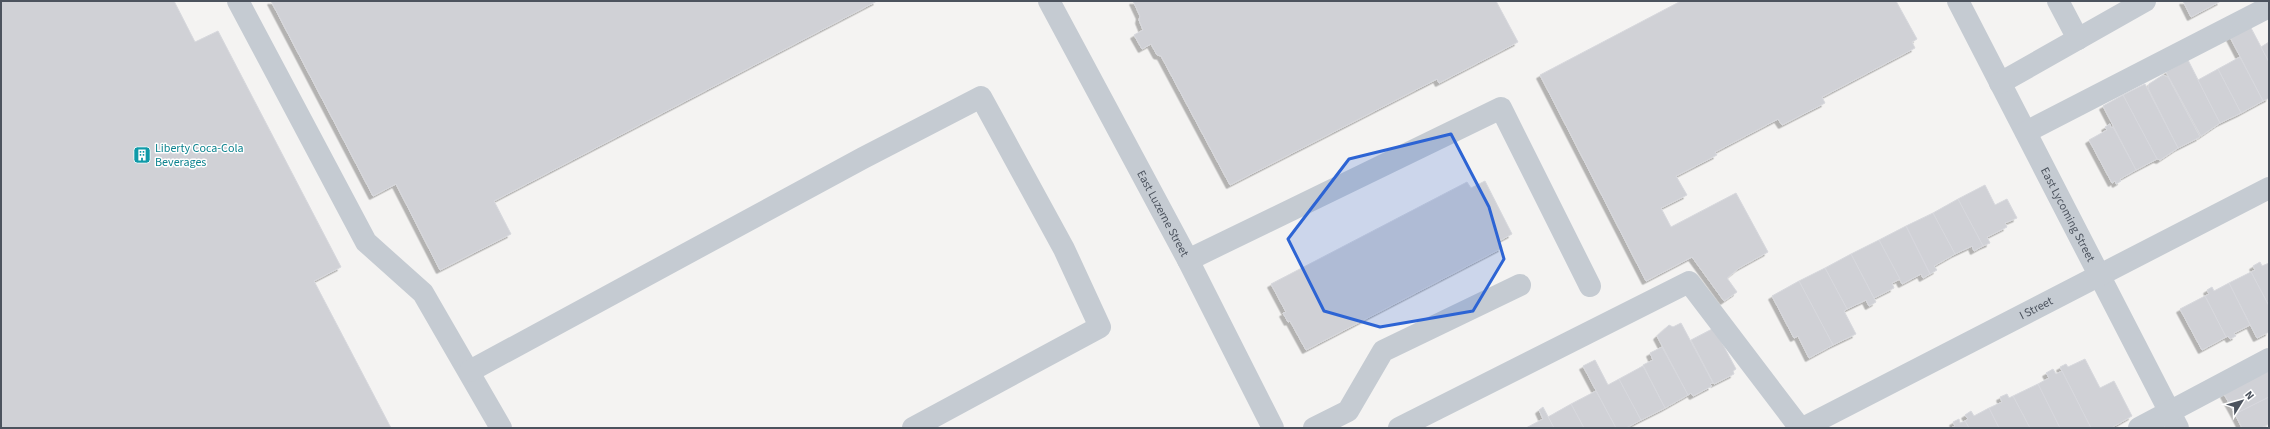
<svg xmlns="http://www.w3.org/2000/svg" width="2270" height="429" font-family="'Source Sans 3',sans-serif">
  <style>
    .building { fill: #d0d1d6; stroke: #d7d8dd; filter: url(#shadow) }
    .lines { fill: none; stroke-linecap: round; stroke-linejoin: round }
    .minor { stroke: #c5cbd2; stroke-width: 22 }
    .marked { fill: #2d64d4; fill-opacity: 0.2; stroke: #2d64d4; stroke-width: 3; stroke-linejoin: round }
    .labels { text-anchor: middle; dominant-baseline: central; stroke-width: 3; stroke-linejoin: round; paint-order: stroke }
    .culture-label { font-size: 12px; fill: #0d838f; stroke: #fff; text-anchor: start }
    .street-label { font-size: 12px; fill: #4c535e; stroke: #fff }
  </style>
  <defs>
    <filter id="shadow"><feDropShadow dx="-3.5" dy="3.5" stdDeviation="0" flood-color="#0004"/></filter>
  </defs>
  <rect width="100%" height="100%" fill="#f4f3f2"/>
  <!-- building -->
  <g class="building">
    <polygon points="1,1 174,1 195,42 218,31 341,267 314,281 391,428 1,428"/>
    <polygon points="271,1 877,1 494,201 511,234 440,270 396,184 373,196"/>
    <polygon points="1133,1 1496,1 1518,42 1439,83 1437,79 1230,185 1161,56 1157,55 1151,44 1142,49 1134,35 1143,30 1139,20 1140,16"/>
    <polygon points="1681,1 1896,1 1917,39 1912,42 1915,48 1822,97 1825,103 1782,125 1778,119 1715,152 1717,155 1676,176 1687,195 1661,208 1671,227 1736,193 1768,252 1739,268 1727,278 1737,292 1724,301 1692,257 1646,281 1540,75"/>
    <polygon points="2183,1 2221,1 2191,17"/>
    <polygon points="2250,26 2269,62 2269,98 2263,101 2230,37"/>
    <polygon points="2269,42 2269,62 2261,47"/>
    <polygon points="2240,57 2263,101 2241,113 2218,69"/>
    <polygon points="2188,60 2220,123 2201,136 2166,72"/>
    <polygon points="2218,69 2241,113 2220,123 2198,80"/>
    <polygon points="2163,75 2168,77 2200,137 2178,148 2148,88 2149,84"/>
    <polygon points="2145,84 2178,148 2160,160 2157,159 2123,95"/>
    <polygon points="2123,95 2157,159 2136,170 2103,106"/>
    <polygon points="2110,124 2111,128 2113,127 2136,170 2120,179 2121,181 2116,184 2115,181 2112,183 2089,140 2107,130 2105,127"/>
    <polygon points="1485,181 1512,234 1499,241 1502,248 1306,350 1290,321 1288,322 1283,313 1286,312 1271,284 1467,182 1471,188"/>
    <polygon points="1985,185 1995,205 2007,199 2017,218 2005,223 2007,227 1987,237 1990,243 1983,246 1958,199"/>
    <polygon points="1958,199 1983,246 1974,251 1972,246 1955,254 1933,213"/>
    <polygon points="1933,213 1955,254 1934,266 1937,270 1930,274 1906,226"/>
    <polygon points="1906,226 1930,274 1923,278 1921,274 1902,284 1879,240"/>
    <polygon points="1879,240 1900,279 1892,283 1894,288 1874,298 1851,254"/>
    <polygon points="1851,254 1876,302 1869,306 1866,300 1847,309 1825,268"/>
    <polygon points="2260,262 2262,266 2269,263 2269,306 2251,272 2255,270 2253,266"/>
    <polygon points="1825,268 1847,309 1844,311 1856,334 1833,345 1799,281"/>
    <polygon points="2251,272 2269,306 2269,332 2257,338 2229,283"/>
    <polygon points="1799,281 1833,345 1809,358 1798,336 1794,338 1772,296"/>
    <polygon points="2229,283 2250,325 2234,333 2236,336 2230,339 2228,336 2226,337 2205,296 2209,294 2207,290 2212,287 2214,291"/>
    <polygon points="2205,296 2226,337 2202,350 2180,309"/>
    <polygon points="1681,323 1713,383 1710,384 1712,386 1693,396 1691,393 1688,395 1657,336 1669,325 1673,327"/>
    <polygon points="1714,328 1736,369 1733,371 1734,374 1714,384 1691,340"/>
    <polygon points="1662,347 1688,395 1665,408 1643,365 1653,360 1650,353"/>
    <polygon points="2085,359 2100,388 2114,381 2132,416 2111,428 2091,428 2060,367 2066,364 2068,367"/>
    <polygon points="1595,360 1608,385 1619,379 1641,420 1626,428 1616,428 1583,366"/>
    <polygon points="1643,366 1665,408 1641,420 1619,379"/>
    <polygon points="2053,369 2056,374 2062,371 2091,428 2060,428 2038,384 2049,378 2046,373"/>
    <polygon points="2269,370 2269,397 2235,414 2224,394"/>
    <polygon points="2038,384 2060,428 2030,428 2013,396"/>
    <polygon points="1596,391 1616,428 1584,428 1571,404"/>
    <polygon points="2007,394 2009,398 2013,396 2030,428 1999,428 1989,408 2002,402 2000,397"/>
    <polygon points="2269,397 2269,424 2261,428 2242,428 2235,414"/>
    <polygon points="1571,404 1584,428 1554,428 1548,417"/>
    <polygon points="1543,407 1554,428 1526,428 1543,419 1539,410"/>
    <polygon points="1989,408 1999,428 1969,428 1965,421 1968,419 1965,415 1971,411 1974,416"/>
    <polygon points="1959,419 1960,423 1965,421 1969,428 1951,428 1955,426 1953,422"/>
  </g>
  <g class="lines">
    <!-- minor -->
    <g class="minor">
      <polyline points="238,1 366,242 423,293 501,428"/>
      <path id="s1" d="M1049,1l139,259 85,168"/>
      <path id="s2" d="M1958,1l220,427"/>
      <polyline points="2058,1 2078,39"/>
      <polyline points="2000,83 2145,1"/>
      <polyline points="2026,132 2269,7"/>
      <polyline points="1188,260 1501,108 1590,286"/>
      <polyline points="470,371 863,158 981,97 1064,249 1100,327 913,428"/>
      <polyline points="1314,428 1348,411 1383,351 1520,285"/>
      <polyline points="1399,428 1689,282 1800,428"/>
      <path id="s3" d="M1803,428l466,-240"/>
      <polyline points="2139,428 2269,359"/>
    </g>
  </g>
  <!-- marked area -->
  <path class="marked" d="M1451,134l38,73 15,52 -31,52 -93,16 -56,-16 -36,-72 61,-80z"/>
  <!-- icons -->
  <defs>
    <symbol id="building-square" viewBox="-11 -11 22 22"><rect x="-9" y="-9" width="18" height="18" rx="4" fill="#0f9aa8" stroke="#fff"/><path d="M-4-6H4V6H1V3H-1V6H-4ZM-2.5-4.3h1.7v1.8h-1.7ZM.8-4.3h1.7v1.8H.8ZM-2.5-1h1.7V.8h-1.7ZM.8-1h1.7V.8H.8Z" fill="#fff"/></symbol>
  </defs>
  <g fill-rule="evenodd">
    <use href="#building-square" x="132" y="145" width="20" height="20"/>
  </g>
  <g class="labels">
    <!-- culture labels -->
    <g class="culture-label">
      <text x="155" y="148">Liberty Coca-Cola<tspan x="155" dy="14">Beverages</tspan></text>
    </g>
    <!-- street labels -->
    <g class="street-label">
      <text stroke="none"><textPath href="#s1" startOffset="241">East Luzerne Street</textPath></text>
      <text stroke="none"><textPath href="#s2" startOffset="240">East Lycoming Street</textPath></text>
      <text stroke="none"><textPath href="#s3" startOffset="262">I Street</textPath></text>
    </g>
  </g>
  <!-- border -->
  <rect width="2270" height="429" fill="none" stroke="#4c535e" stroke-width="4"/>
  <!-- north arrow -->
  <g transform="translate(2242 401) rotate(53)" stroke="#ffffff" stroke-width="3" paint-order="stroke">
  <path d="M0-3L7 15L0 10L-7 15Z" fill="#4c535e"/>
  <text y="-6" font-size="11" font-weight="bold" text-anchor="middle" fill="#4c535e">N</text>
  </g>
</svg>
